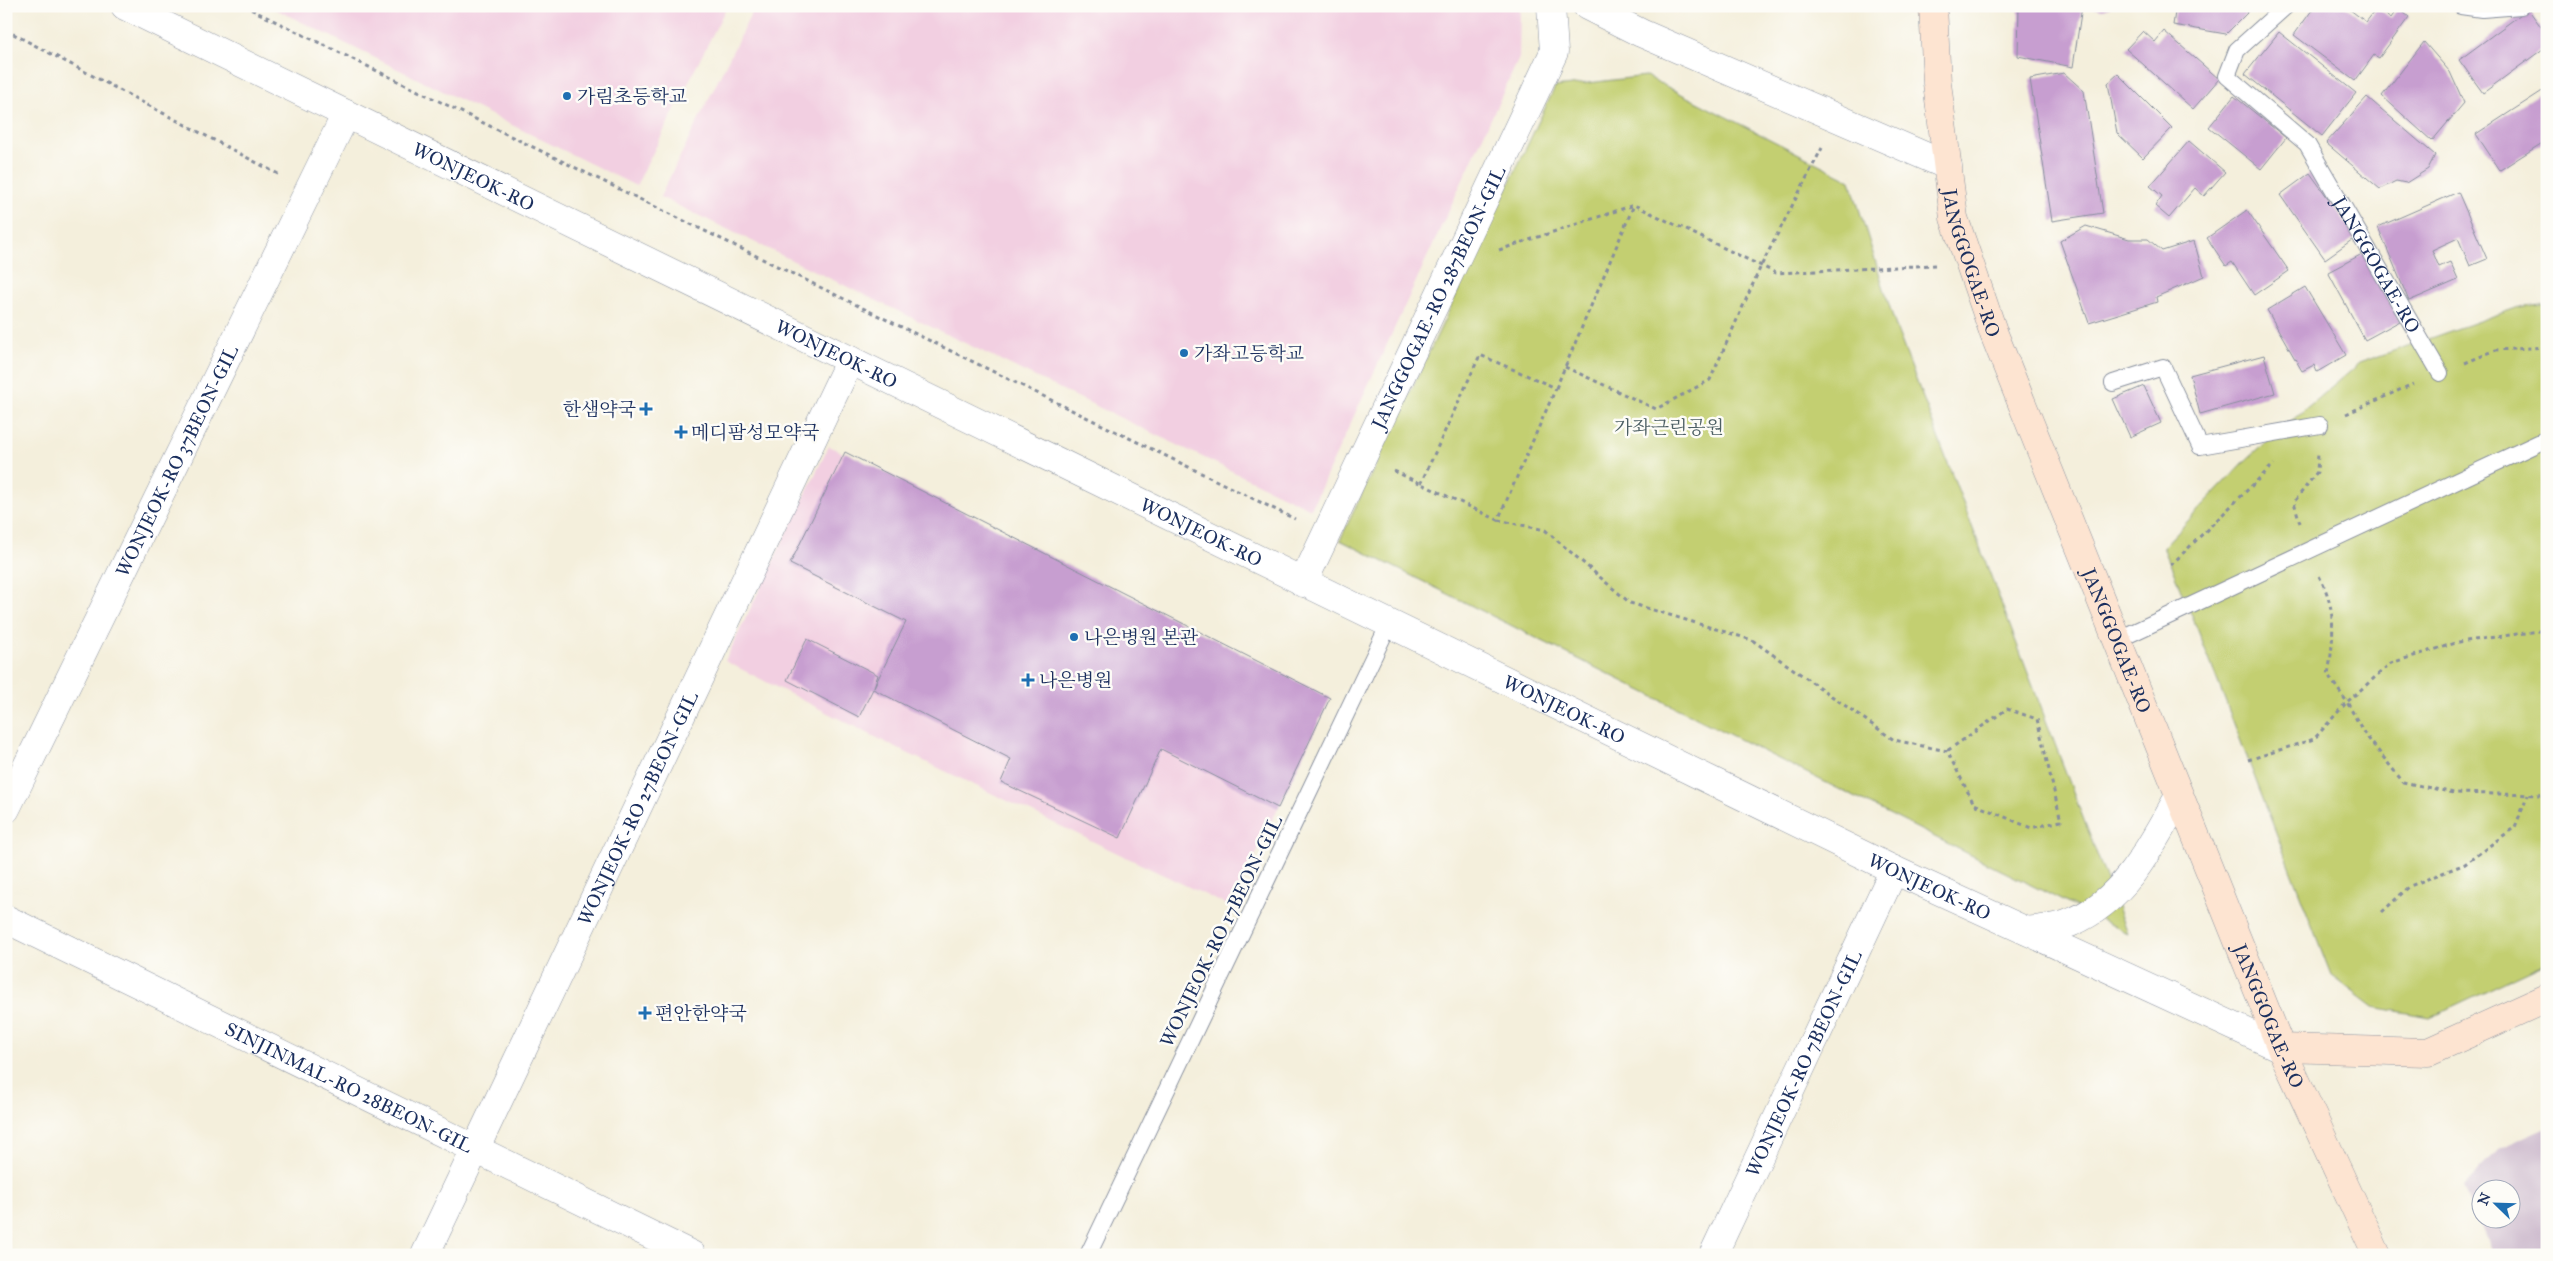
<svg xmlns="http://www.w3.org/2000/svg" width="2553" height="1261" font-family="'IM FELL Great Primer','Noto Serif KR',serif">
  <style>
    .built { fill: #f2cfe1 }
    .industrial { fill: #cfbdcf; fill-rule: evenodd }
    .green { fill: #c3cf71; stroke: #6f7f68 }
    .building { fill: #c79ed0 }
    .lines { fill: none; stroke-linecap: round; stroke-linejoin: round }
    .service-casing { stroke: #888f9d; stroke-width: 18 }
    .minor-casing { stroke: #888f9d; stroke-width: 29 }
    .tertiary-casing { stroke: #888f9d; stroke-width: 29 }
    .secondary-casing { stroke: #888f9d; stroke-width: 29 }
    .path { stroke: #888f9d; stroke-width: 3; stroke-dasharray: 4 4; stroke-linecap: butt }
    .service { stroke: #fff; stroke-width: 16 }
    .minor { stroke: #fff; stroke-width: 28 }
    .tertiary { stroke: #fff; stroke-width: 28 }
    .secondary { stroke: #fde4d1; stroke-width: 28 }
    .poi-dot { fill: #1f6fb2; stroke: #fdfcf7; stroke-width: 2 }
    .labels { text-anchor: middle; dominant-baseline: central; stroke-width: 5; stroke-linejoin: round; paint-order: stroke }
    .poi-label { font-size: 19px; fill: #1b2f5e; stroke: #fdfcf7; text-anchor: start }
    .street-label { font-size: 19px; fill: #1b2f5e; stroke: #fdfcf7 }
    .park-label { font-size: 19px; fill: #4d5f64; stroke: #fdfcf7 }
  </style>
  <rect width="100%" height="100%" fill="#fdfcf7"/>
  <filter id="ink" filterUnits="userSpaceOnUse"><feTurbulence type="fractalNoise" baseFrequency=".02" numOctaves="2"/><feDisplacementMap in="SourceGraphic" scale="10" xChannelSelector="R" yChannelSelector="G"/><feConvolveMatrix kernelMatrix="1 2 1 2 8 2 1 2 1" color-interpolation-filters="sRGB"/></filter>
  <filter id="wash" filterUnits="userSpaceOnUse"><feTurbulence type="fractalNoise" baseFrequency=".0096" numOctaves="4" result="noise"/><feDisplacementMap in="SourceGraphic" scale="20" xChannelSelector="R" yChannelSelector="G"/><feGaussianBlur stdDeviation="1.12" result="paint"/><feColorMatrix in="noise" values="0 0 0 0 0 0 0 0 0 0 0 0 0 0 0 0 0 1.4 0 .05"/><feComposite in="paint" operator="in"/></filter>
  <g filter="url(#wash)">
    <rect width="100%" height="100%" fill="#f4efdc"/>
    <!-- built -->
    <g class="built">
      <polygon points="269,6 727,6 636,186"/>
      <polygon points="755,6 1520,6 1519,58 1311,509 660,197"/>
      <polygon points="829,446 1330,698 1231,907 907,753 725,661"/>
    </g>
    <!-- industrial -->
    <path class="industrial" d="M2547,1127v128h-54l-30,-68 37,-39zM2480,1188h30v30h-30z"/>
    <!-- green -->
    <g class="green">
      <polygon points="1646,76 1850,180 1896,327 2127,933 1340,540 1555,87"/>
      <polygon points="2547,303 2547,962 2430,1017 2373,1007 2331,975 2199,633 2163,547 2248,458 2359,363 2519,307"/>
    </g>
    <g id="blocks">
      <!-- building -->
      <g class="building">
        <polygon points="2019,6 2082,6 2073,67 2018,56"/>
        <polygon points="2088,6 2111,6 2111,7 2102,10"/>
        <polygon points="2176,6 2254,6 2226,34 2173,25"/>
        <polygon points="2315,6 2345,6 2366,22 2377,8 2391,18 2398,8 2409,17 2379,58 2374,55 2355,81 2294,35"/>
        <polygon points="2528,9 2547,35 2547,46 2483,93 2459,60"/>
        <polygon points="2143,31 2155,42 2164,31 2219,79 2193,109 2126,49"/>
        <polygon points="2279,32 2356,93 2322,136 2245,74"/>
        <polygon points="2424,42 2450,72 2464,103 2432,141 2382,96"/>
        <polygon points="2064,73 2084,91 2103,213 2052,221 2030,79"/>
        <polygon points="2118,74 2172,128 2143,158 2117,133 2108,83"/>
        <polygon points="2547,88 2547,140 2500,170 2476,134"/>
        <polygon points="2234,96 2286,138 2261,169 2209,127"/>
        <polygon points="2367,97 2435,155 2428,169 2406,183 2396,181 2380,189 2326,143"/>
        <polygon points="2189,141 2225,172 2204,196 2195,188 2169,218 2155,206 2162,196 2150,186"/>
        <polygon points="2310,173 2356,237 2325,259 2280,195"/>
        <polygon points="2458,192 2487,259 2470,266 2458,238 2432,250 2439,267 2450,262 2458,280 2409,301 2378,227"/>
        <polygon points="2247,210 2289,271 2254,295 2232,262 2226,266 2207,238"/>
        <polygon points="2086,226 2129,239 2148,239 2162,251 2194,241 2204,276 2156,297 2157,302 2089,323 2060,241"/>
        <polygon points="2364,253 2400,321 2365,340 2328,272"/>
        <polygon points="2305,287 2346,355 2317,372 2314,365 2302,371 2267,310"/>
        <polygon points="2264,355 2275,393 2200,414 2190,375"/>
        <polygon points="2144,386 2161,423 2130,437 2113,399"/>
        <polygon points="845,452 1330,698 1278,808 1161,749 1120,838 1001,782 1011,759 873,689 859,717 787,680 807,639 878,675 874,687 906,622 790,564"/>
      </g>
    </g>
  </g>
  <g filter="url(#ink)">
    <use href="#blocks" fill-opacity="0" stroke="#888f9d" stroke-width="1"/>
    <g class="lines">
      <defs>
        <g id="service">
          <path id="s1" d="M2286,6l-49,44 -10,26 80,68 133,229"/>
          <polyline points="2461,6 2482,9 2521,6"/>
          <polyline points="2113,383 2163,367 2200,446 2320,425"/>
          <polyline points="2117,640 2547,439"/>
          <polyline points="1088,1255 1389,624"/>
        </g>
        <g id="minor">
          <polyline points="1587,6 1641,33 1948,166"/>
          <path id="s2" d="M1303,583l251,-531 -3,-46"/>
          <path id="s3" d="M6,809l340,-695"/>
          <path id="s4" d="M6,919l686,336"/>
          <path id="s5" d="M425,1255l425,-895"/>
        </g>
        <g id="tertiary">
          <path id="s6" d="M125,6l1769,864 387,178"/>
          <path d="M2027,931c15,-2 32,-3 45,-9 54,-23 80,-78 107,-126"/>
          <path id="s7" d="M1713,1255l181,-385"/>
        </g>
        <g id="secondary">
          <path id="s8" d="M1933,6l4,77 17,135 40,116 287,714 96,207"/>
          <polyline points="2281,1048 2428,1052 2547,998"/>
        </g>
      </defs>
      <!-- service casing -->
      <use href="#service" class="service-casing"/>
      <!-- minor casing -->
      <use href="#minor" class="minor-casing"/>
      <!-- tertiary casing -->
      <use href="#tertiary" class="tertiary-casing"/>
      <!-- secondary casing -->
      <use href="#secondary" class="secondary-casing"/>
      <!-- path -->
      <g class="path">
        <polyline points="244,6 1295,519"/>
        <polyline points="6,30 280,175"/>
        <polyline points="1499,250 1634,205 1776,273 1935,265"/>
        <polyline points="2465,363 2496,350 2547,347"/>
        <polyline points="1565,367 1656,409 1710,380 1761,266 1822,148"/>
        <polyline points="1556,388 1634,205"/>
        <polyline points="2346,414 2413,384"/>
        <polyline points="1394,471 1498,520 1556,388 1480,355 1421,483"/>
        <polyline points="1498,520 1545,530 1630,603 1752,640 1894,740 1947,751 1974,804 2031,828 2061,821 2037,719 2007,709 1947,751"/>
        <polyline points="2300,523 2294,502 2317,472 2318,453"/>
        <polyline points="2171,565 2274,464"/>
        <path d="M2319,576c18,33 15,62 9,99l19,27 17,31 39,49 51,11 85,2 8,-2"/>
        <polyline points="2248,760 2314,739 2347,702 2391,663 2459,642 2547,630"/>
        <polyline points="2382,912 2410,886 2465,864 2515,827 2528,795"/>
      </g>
      <!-- service -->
      <use href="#service" class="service"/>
      <!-- minor -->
      <use href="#minor" class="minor"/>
      <!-- tertiary -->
      <use href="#tertiary" class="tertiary"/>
      <!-- secondary -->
      <use href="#secondary" class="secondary"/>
    </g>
  </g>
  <!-- markers -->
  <g class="poi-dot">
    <circle cx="567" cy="96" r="5"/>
    <circle cx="1184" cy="353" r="5"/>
    <path d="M643.5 401.5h5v5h5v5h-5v5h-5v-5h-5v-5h5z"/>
    <path d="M678.5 424.5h5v5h5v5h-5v5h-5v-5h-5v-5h5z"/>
    <circle cx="1074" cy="637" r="5"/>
    <path d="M1025.5 672.5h5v5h5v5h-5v5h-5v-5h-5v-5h5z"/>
    <path d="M642.5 1005.5h5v5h5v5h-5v5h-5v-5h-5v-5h5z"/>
  </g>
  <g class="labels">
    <!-- poi labels -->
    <g class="poi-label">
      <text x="577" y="96">가림초등학교</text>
      <text x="1194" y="353">가좌고등학교</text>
      <text x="636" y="409" text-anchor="end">한샘약국</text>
      <text x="691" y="432">메디팜성모약국</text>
      <text x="1084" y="637">나은병원 본관</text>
      <text x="1039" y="680">나은병원</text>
      <text x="655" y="1013">편안한약국</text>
    </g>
    <!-- street labels -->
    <g class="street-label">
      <text stroke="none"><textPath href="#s6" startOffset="388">WONJEOK-RO</textPath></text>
      <text stroke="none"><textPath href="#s8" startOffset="261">JANGGOGAE-RO</textPath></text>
      <text stroke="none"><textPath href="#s1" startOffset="338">JANGGOGAE-RO</textPath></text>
      <text stroke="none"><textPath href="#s2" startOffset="316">JANGGOGAE-RO 287BEON-GIL</textPath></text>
      <text stroke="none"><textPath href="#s6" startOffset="792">WONJEOK-RO</textPath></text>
      <text stroke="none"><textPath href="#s3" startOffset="388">WONJEOK-RO 37BEON-GIL</textPath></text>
      <text stroke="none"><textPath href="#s6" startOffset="1198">WONJEOK-RO</textPath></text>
      <text stroke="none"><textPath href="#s8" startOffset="666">JANGGOGAE-RO</textPath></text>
      <text stroke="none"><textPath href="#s6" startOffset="1602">WONJEOK-RO</textPath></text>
      <text stroke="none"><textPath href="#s5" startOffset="495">WONJEOK-RO 27BEON-GIL</textPath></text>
      <text stroke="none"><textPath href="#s6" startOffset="2008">WONJEOK-RO</textPath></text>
      <text transform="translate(1221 931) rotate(-64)">WONJEOK-RO 17BEON-GIL</text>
      <text stroke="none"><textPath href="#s8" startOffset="1071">JANGGOGAE-RO</textPath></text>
      <text stroke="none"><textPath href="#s7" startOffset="212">WONJEOK-RO 7BEON-GIL</textPath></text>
      <text stroke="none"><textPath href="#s4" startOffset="382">SINJINMAL-RO 28BEON-GIL</textPath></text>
    </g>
    <!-- park labels -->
    <g class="park-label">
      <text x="1669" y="427">가좌근린공원</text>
    </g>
  </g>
  <!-- margin -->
  <rect width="2553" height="1261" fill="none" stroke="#fdfcf7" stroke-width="25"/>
  <!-- north arrow -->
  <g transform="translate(2496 1204) rotate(293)"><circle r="24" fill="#fdfcf7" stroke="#a3aaba"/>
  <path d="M0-4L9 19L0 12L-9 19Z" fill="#1f6fb2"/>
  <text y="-8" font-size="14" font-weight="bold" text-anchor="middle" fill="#1b2f5e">N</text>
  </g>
</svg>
